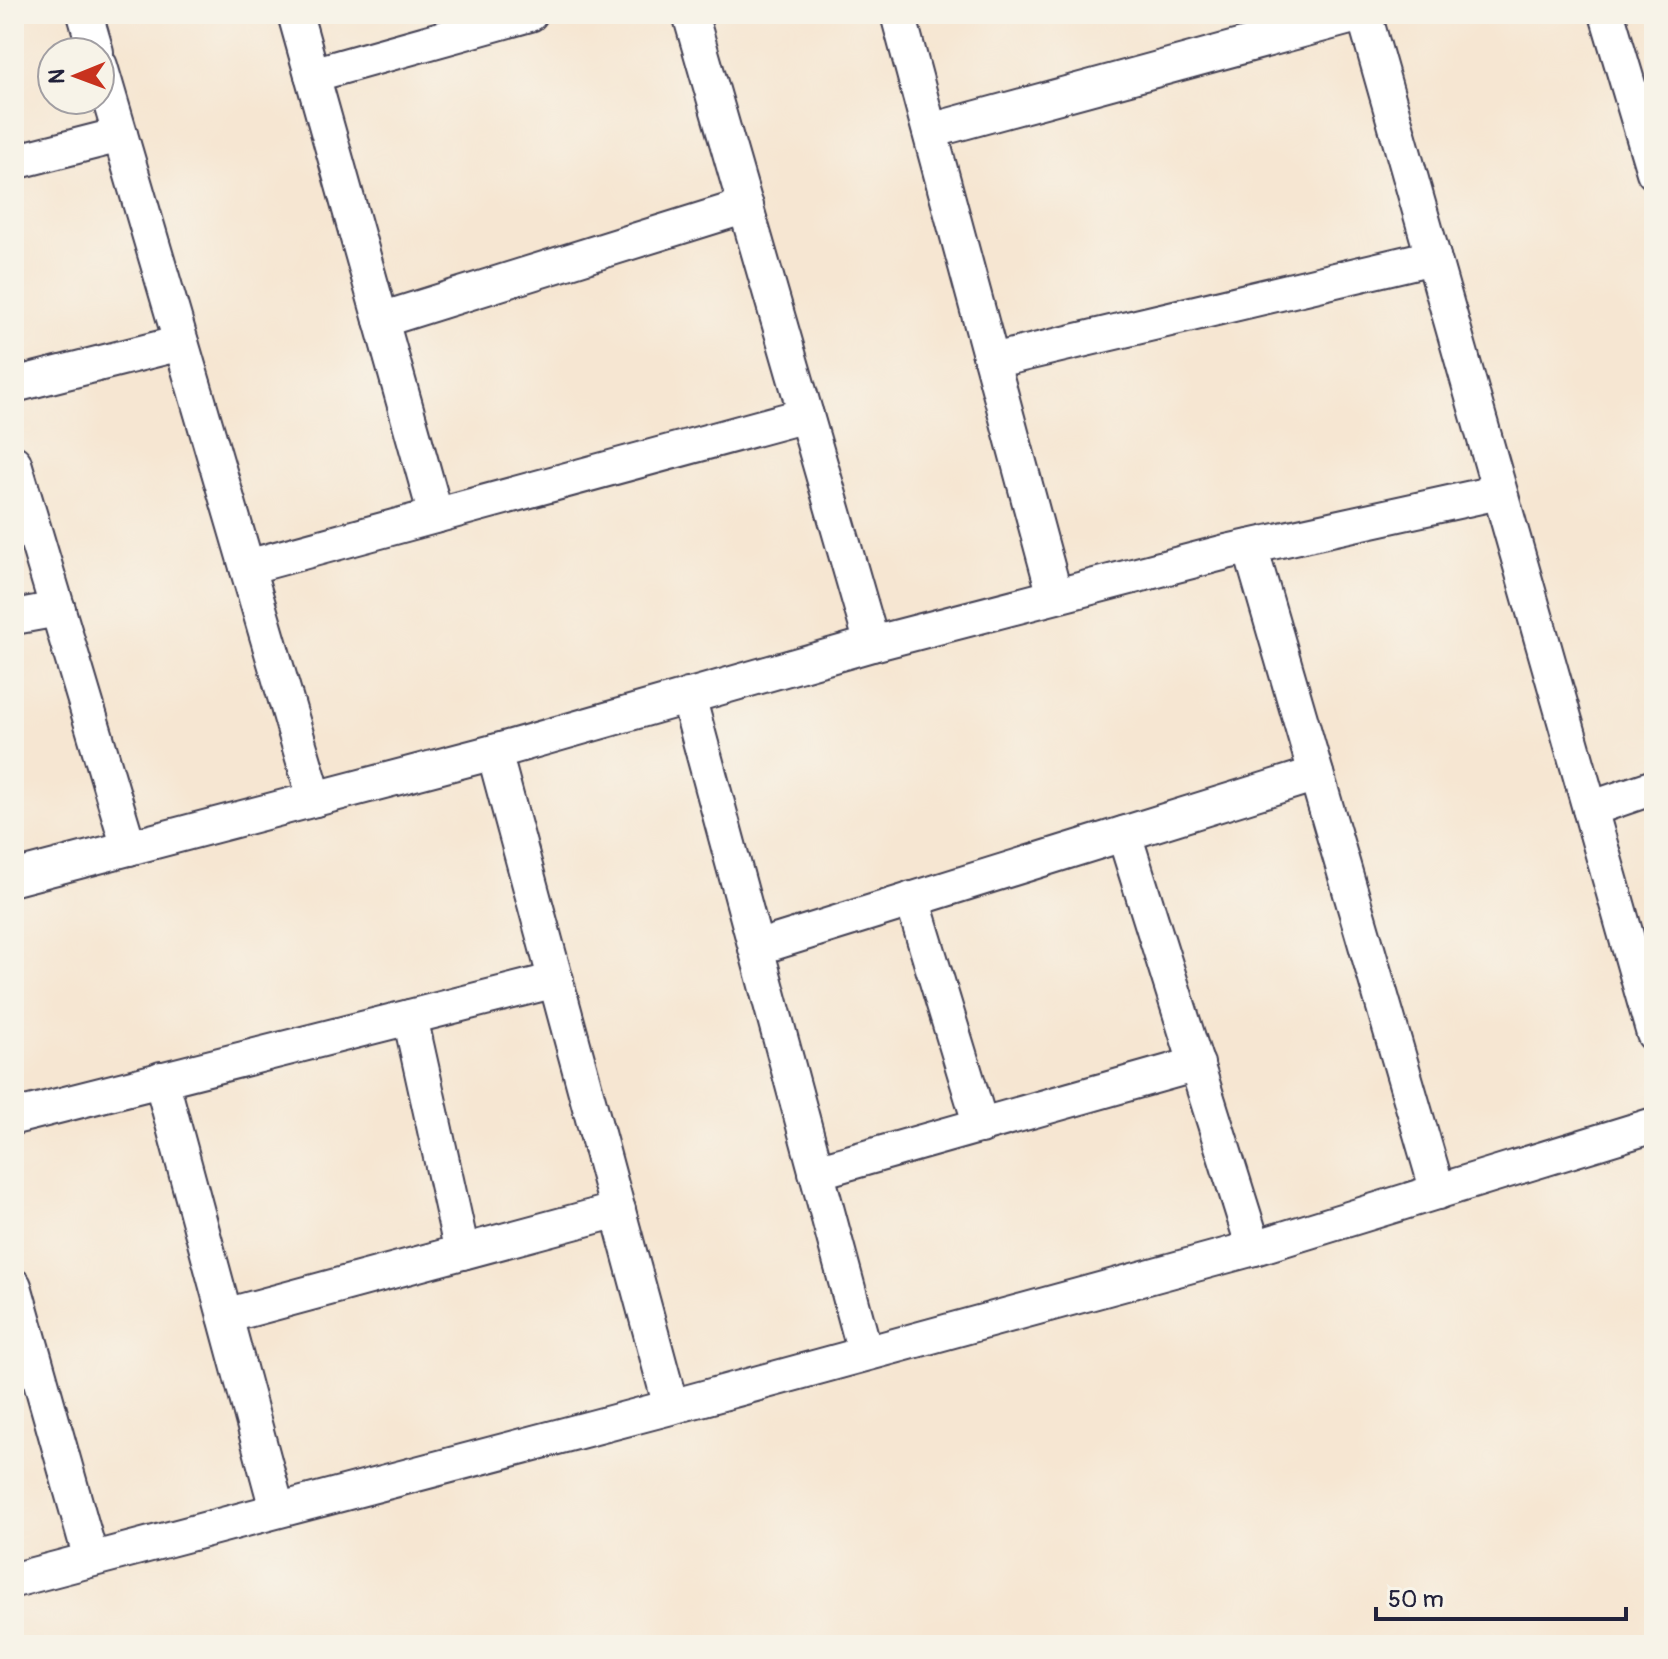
<svg xmlns="http://www.w3.org/2000/svg" width="1668" height="1659" font-family="Pangolin,sans-serif">
  <style>
    .lines { fill: none; stroke-linecap: round; stroke-linejoin: round }
    .minor-casing { stroke: #423f52; stroke-width: 38 }
    .minor { stroke: #fff; stroke-width: 34 }
  </style>
  <rect width="100%" height="100%" fill="#f7f3e8"/>
  <filter id="ink" filterUnits="userSpaceOnUse"><feTurbulence type="fractalNoise" baseFrequency=".0125" numOctaves="2"/><feDisplacementMap in="SourceGraphic" scale="16" xChannelSelector="R" yChannelSelector="G"/><feConvolveMatrix kernelMatrix="1 2 1 2 8 2 1 2 1" color-interpolation-filters="sRGB"/></filter>
  <filter id="wash" filterUnits="userSpaceOnUse"><feTurbulence type="fractalNoise" baseFrequency=".006" numOctaves="4" result="noise"/><feDisplacementMap in="SourceGraphic" scale="32" xChannelSelector="R" yChannelSelector="G"/><feGaussianBlur stdDeviation="1.8" result="paint"/><feColorMatrix in="noise" values="0 0 0 0 0 0 0 0 0 0 0 0 0 0 0 0 0 1.4 0 .05"/><feComposite in="paint" operator="in"/></filter>
  <g filter="url(#wash)">
    <rect width="100%" height="100%" fill="#f6e6d2"/>
  </g>
  <g filter="url(#ink)">
    <g class="lines">
      <defs>
        <g id="minor">
          <polyline points="85,14 96,52"/>
          <polyline points="295,14 436,516"/>
          <polyline points="690,14 872,644"/>
          <polyline points="898,14 1055,596"/>
          <polyline points="1364,14 1654,1034"/>
          <polyline points="1607,14 1654,172"/>
          <polyline points="100,66 315,799"/>
          <polyline points="312,75 530,14"/>
          <polyline points="930,131 1361,14"/>
          <polyline points="14,162 120,135"/>
          <polyline points="381,320 746,206"/>
          <polyline points="992,361 1433,257"/>
          <polyline points="14,385 181,343"/>
          <polyline points="14,463 129,848"/>
          <polyline points="1250,547 1438,1192"/>
          <polyline points="247,567 806,415"/>
          <polyline points="14,617 58,609"/>
          <polyline points="688,696 865,1352"/>
          <polyline points="494,752 671,1407"/>
          <polyline points="1590,809 1654,787"/>
          <polyline points="1124,834 1254,1248"/>
          <polyline points="14,878 494,752 872,644 1226,552 1499,492"/>
          <polyline points="912,899 981,1126"/>
          <polyline points="756,948 1316,774"/>
          <polyline points="410,1017 462,1252"/>
          <polyline points="161,1079 277,1509"/>
          <polyline points="14,1117 556,980"/>
          <polyline points="816,1172 1197,1064"/>
          <polyline points="14,1286 91,1559"/>
          <polyline points="225,1316 618,1210"/>
          <polyline points="14,1580 671,1407 1254,1248 1654,1125"/>
        </g>
      </defs>
      <!-- minor casing -->
      <use href="#minor" class="minor-casing"/>
      <!-- minor -->
      <use href="#minor" class="minor"/>
    </g>
  </g>
  <!-- margin -->
  <rect width="1668" height="1659" fill="none" stroke="#f7f3e8" stroke-width="48"/>
  <!-- north arrow -->
  <g transform="translate(76 76) rotate(269)"><circle r="38" fill="#f7f3e8" stroke="#a29fa3" stroke-width="2"/>
  <path d="M0-6L14 30L0 20L-14 30Z" fill="#c8321e"/>
  <text y="-12" font-size="22" font-weight="bold" text-anchor="middle" fill="#22223b">N</text>
  </g>
  <!-- scale -->
  <path d="M1376 1607v12h250v-12" fill="none" stroke="#22223b" stroke-width="4"/>
  <text x="1388" y="1607" font-size="24" fill="#22223b" stroke="#f7f3e8" stroke-width="6" paint-order="stroke">50 m</text>
</svg>
